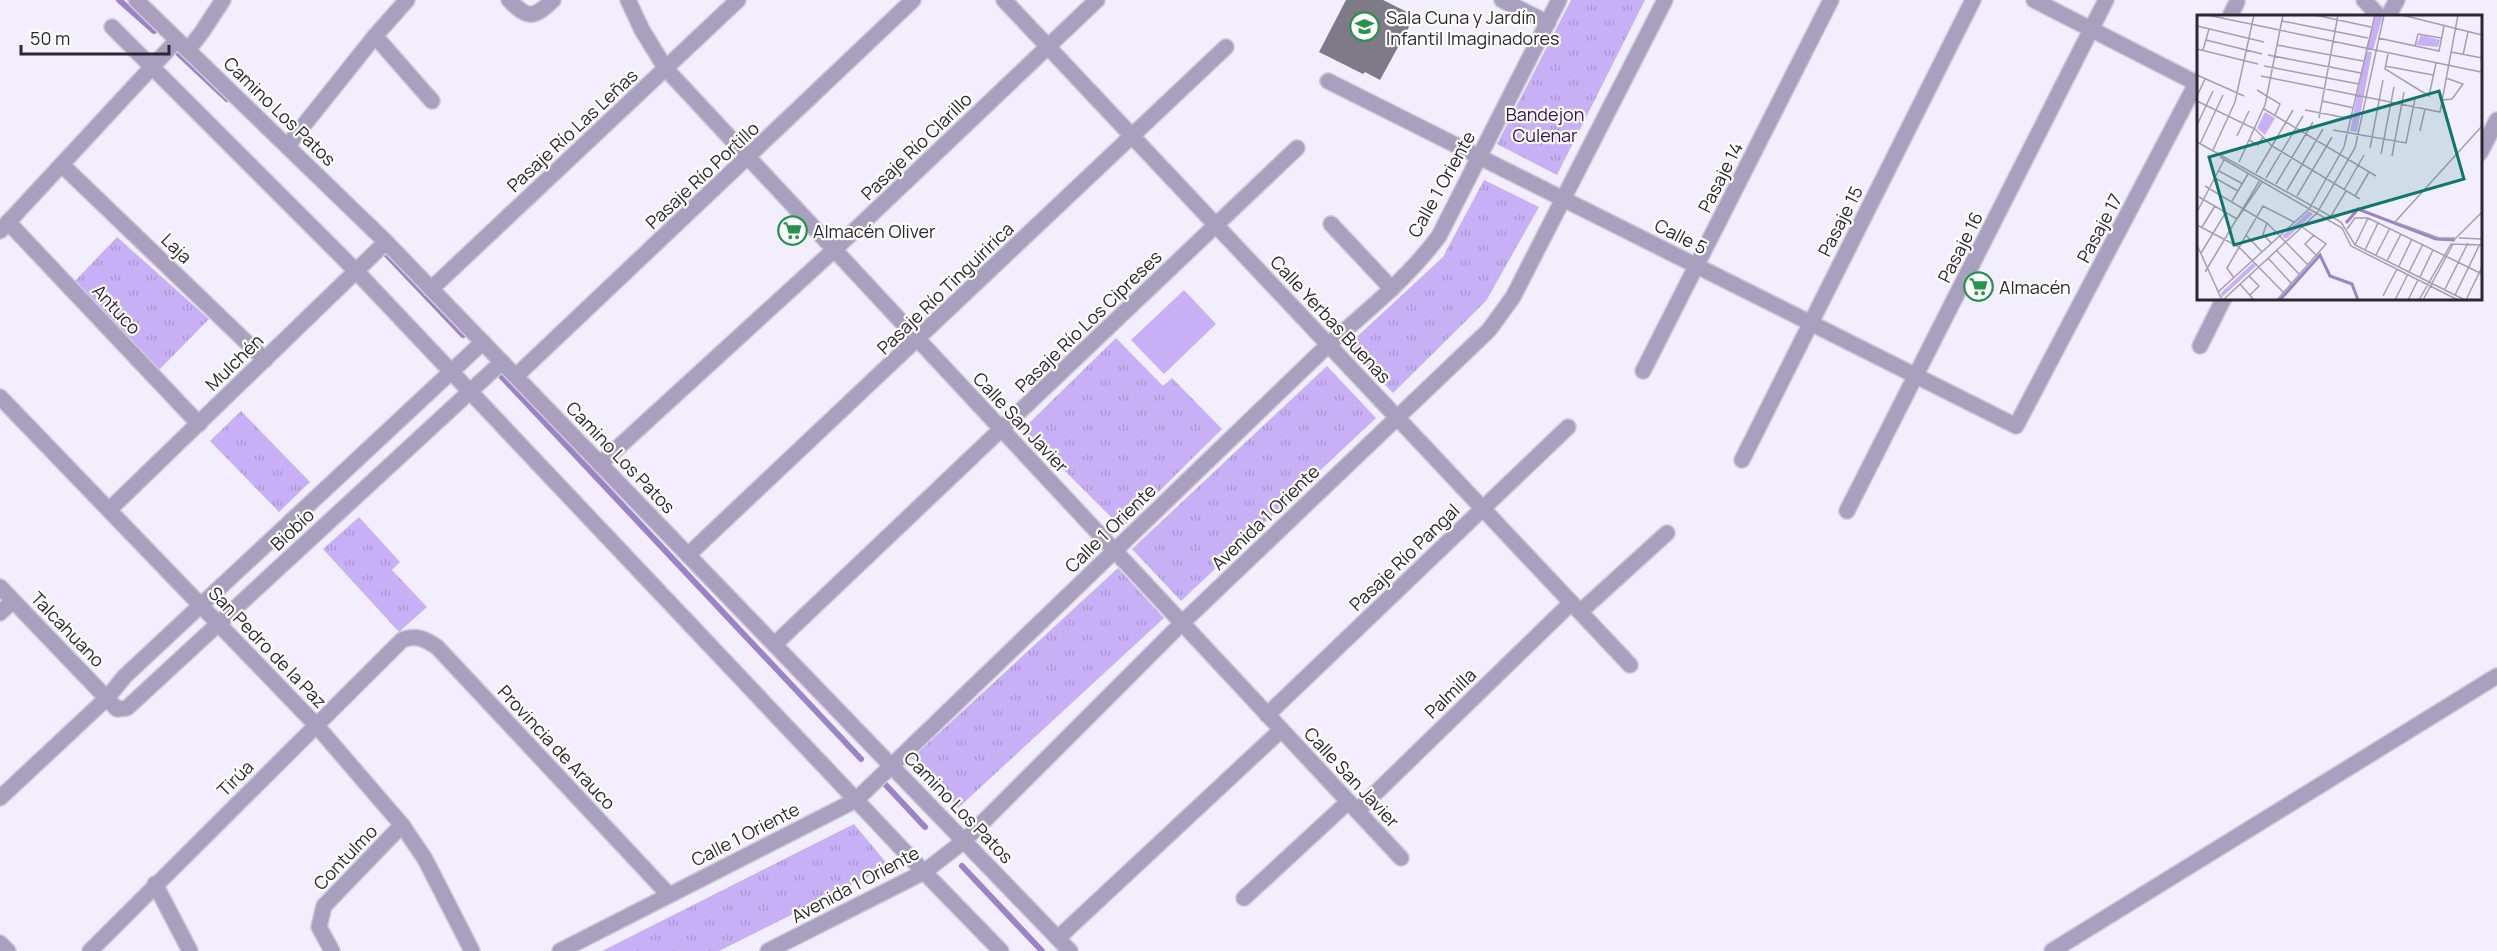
<svg xmlns="http://www.w3.org/2000/svg" width="2497" height="951" font-family="Manrope,sans-serif">
  <style>
    .grass { fill: url(#grass-tufts) }
    .garden { fill: #c8b0f6 }
    .lines { fill: none; stroke-linecap: round; stroke-linejoin: round }
    .stream { stroke: #9b83c7; stroke-width: 6 }
    .building { fill: #7f7a88 }
    .minor-casing { stroke: #cfcad9; stroke-width: 18 }
    .minor { stroke: #a9a0bf; stroke-width: 15 }
    .labels { text-anchor: middle; dominant-baseline: central; stroke-width: 4.5; stroke-linejoin: round; paint-order: stroke }
    .poi-label { font-size: 18px; fill: #2a282e; stroke: #fefefe; text-anchor: start }
    .street-label { font-size: 18px; fill: #2a282e; stroke: #fefefe }
    .park-label { font-size: 18px; fill: #350d5f; stroke: #fefefe }
    .inset-river { fill: none; stroke: #9b83c7; stroke-width: 3 }
    .inset-road { fill: none; stroke: #a39fab; stroke-width: 1.5 }
    .view { fill: #0f766e; fill-opacity: 0.15; stroke: #0f766e; stroke-width: 3 }
    .inset-edge { fill: none; stroke: #2a282e; stroke-width: 3 }
  </style>
  <defs>
    <pattern id="grass-tufts" width="24" height="20" patternUnits="userSpaceOnUse" patternTransform="scale(1.5)"><rect width="24" height="20" fill="#c8b0f6"/><path d="M3 7l-1-3M5 7V3M7 7l1-3M15 17l-1-3M17 17v-4M19 17l1-3" fill="none" stroke="#ac97d3"/></pattern>
  </defs>
  <rect width="100%" height="100%" fill="#f3eefe"/>
  <!-- grass -->
  <g class="grass">
    <polygon points="1571,0 1645,0 1557,175 1497,144"/>
    <polygon points="1484,180 1539,207 1486,301 1393,393 1347,346 1443,257"/>
    <polygon points="117,237 209,319 157,372 74,282"/>
    <polygon points="1116,338 1163,386 1172,378 1222,429 1122,528 1023,429"/>
    <polygon points="1327,366 1376,418 1181,601 1132,549"/>
    <polygon points="241,411 310,482 279,512 210,441"/>
    <polygon points="359,517 400,562 392,570 427,607 399,632 323,549"/>
    <polygon points="1118,568 1164,618 958,808 912,758"/>
    <polygon points="854,824 889,866 719,951 602,951"/>
  </g>
  <!-- garden -->
  <polygon class="garden" points="1184,290 1216,324 1164,374 1131,340"/>
  <g class="lines">
    <!-- stream -->
    <g class="stream">
      <polyline points="119,0 154,31"/>
      <polyline points="178,53 227,99"/>
      <polyline points="386,254 463,335"/>
      <polyline points="501,376 861,759"/>
      <polyline points="883,782 925,827"/>
      <polyline points="962,866 1042,951"/>
    </g>
  </g>
  <!-- building -->
  <polygon class="building" points="1346,0 1383,0 1415,16 1380,80 1365,72 1363,74 1319,52"/>
  <g class="lines">
    <defs>
      <g id="minor">
        <polyline points="136,0 386,242 1070,951"/>
        <path d="M509,0c19,19 24,19 44,0"/>
        <polyline points="628,0 642,30 666,69 1401,858"/>
        <polyline points="1004,0 1630,665"/>
        <polyline points="1502,0 1548,23"/>
        <polyline points="2034,0 2198,84"/>
        <polyline points="2364,0 2379,16"/>
        <polyline points="2230,16 2237,2"/>
        <polyline points="2388,16 2397,0"/>
        <polyline points="112,27 356,271 924,872 1001,951"/>
        <polyline points="375,36 432,101"/>
        <polyline points="188,50 202,32 223,0"/>
        <polyline points="1328,81 2016,426 2198,80"/>
        <polyline points="288,145 375,36 407,0"/>
        <polyline points="2480,153 2497,120"/>
        <polyline points="62,165 265,360"/>
        <polyline points="8,222 199,424"/>
        <polyline points="1331,224 1392,289"/>
        <polyline points="0,231 177,40"/>
        <polyline points="431,289 738,0"/>
        <polyline points="2200,346 2224,298"/>
        <polyline points="1643,371 1831,0"/>
        <polyline points="516,376 913,0"/>
        <polyline points="0,397 316,725 402,825 425,859 472,951"/>
        <polyline points="1742,460 1973,0"/>
        <polyline points="600,464 834,250 1097,0"/>
        <polyline points="109,510 386,242"/>
        <polyline points="1847,511 2106,0"/>
        <polyline points="688,555 1226,47"/>
        <polyline points="0,587 117,709 127,708 502,362"/>
        <polyline points="1580,612 1667,533"/>
        <polyline points="0,613 13,601"/>
        <polyline points="775,644 1297,148"/>
        <polyline points="1267,715 1568,427"/>
        <polyline points="0,798 107,698 125,676 483,342"/>
        <polyline points="1357,811 1571,603"/>
        <polyline points="155,884 190,951"/>
        <polyline points="1244,898 1348,802"/>
        <polyline points="1058,938 1281,730"/>
        <polyline points="0,943 8,951"/>
        <path d="M90,951l312,-311c14,-6 23,-1 35,7l232,248"/>
        <polyline points="332,951 319,927 324,906 402,825"/>
        <path d="M560,951l296,-151 472,-455c39,-34 80,-67 111,-109l120,-236"/>
        <polyline points="768,951 924,872 964,841 1182,623 1489,330 1513,297 1665,0"/>
        <polyline points="2052,951 2497,676"/>
      </g>
    </defs>
    <!-- minor casing -->
    <use href="#minor" class="minor-casing"/>
    <!-- minor -->
    <use href="#minor" class="minor"/>
  </g>
  <!-- icons -->
  <defs>
    <symbol id="school-ring" viewBox="-11 -11 22 22"><circle r="9.5" fill="#fefefe" stroke="#28924a" stroke-width="1.5"/><path d="M0-5L7-2L0 1L-7-2ZM-4 1L0 2.5L4 1V4Q0 6-4 4Z" fill="#28924a"/></symbol>
    <symbol id="supermarket-ring" viewBox="-11 -11 22 22"><circle r="9.5" fill="#fefefe" stroke="#28924a" stroke-width="1.5"/><path d="M-6-5.5h2.5l.6 2H6L4.5 2H-2.5L-4.4-4H-6ZM-1.5 3.2a1.3 1.3 0 1 0 .1 0ZM3 3.2a1.3 1.3 0 1 0 .1 0Z" fill="#28924a"/></symbol>
  </defs>
  <g fill-rule="evenodd">
    <use href="#school-ring" x="1348" y="10" width="33" height="33"/>
    <use href="#supermarket-ring" x="776" y="214" width="33" height="33"/>
    <use href="#supermarket-ring" x="1962" y="270" width="33" height="33"/>
  </g>
  <g class="labels">
    <!-- poi labels -->
    <g class="poi-label">
      <text x="1386" y="17">Sala Cuna y Jardín<tspan x="1386" dy="21">Infantil Imaginadores</tspan></text>
      <text x="813" y="231">Almacén Oliver</text>
      <text x="1999" y="287">Almacén</text>
    </g>
    <!-- street labels -->
    <g class="street-label">
      <text transform="translate(280 111) rotate(44)">Camino Los Patos</text>
      <text transform="translate(572 130) rotate(-43)">Pasaje Río Las Leñas</text>
      <text transform="translate(916 146) rotate(-44)">Pasaje Río Clarillo</text>
      <text transform="translate(702 175) rotate(-43)">Pasaje Río Portillo</text>
      <text transform="translate(1720 177) rotate(-63)">Pasaje 14</text>
      <text transform="translate(1441 184) rotate(-61)">Calle 1 Oriente</text>
      <text transform="translate(1840 221) rotate(-63)">Pasaje 15</text>
      <text transform="translate(2099 228) rotate(-62)">Pasaje 17</text>
      <text transform="translate(1681 236) rotate(27)">Calle 5</text>
      <text transform="translate(1960 247) rotate(-63)">Pasaje 16</text>
      <text transform="translate(177 248) rotate(44)">Laja</text>
      <text transform="translate(945 288) rotate(-44)">Pasaje Río Tinguiririca</text>
      <text transform="translate(117 309) rotate(47)">Antuco</text>
      <text transform="translate(1331 319) rotate(47)">Calle Yerbas Buenas</text>
      <text transform="translate(1088 321) rotate(-44)">Pasaje Río Los Cipreses</text>
      <text transform="translate(234 362) rotate(-44)">Mulchén</text>
      <text transform="translate(1021 422) rotate(47)">Calle San Javier</text>
      <text transform="translate(621 457) rotate(46)">Camino Los Patos</text>
      <text transform="translate(1265 517) rotate(-44)">Avenida 1 Oriente</text>
      <text transform="translate(1110 528) rotate(-44)">Calle 1 Oriente</text>
      <text transform="translate(292 529) rotate(-43)">Biobío</text>
      <text transform="translate(1404 557) rotate(-44)">Pasaje Río Pangal</text>
      <text transform="translate(68 629) rotate(46)">Talcahuano</text>
      <text transform="translate(268 647) rotate(46)">San Pedro de la Paz</text>
      <text transform="translate(1450 693) rotate(-44)">Palmilla</text>
      <text transform="translate(557 747) rotate(47)">Provincia de Arauco</text>
      <text transform="translate(1352 777) rotate(47)">Calle San Javier</text>
      <text transform="translate(235 778) rotate(-45)">Tirúa</text>
      <text transform="translate(959 807) rotate(46)">Camino Los Patos</text>
      <text transform="translate(745 834) rotate(-27)">Calle 1 Oriente</text>
      <text transform="translate(345 857) rotate(-46)">Contulmo</text>
      <text transform="translate(855 884) rotate(-28)">Avenida 1 Oriente</text>
    </g>
    <!-- park labels -->
    <g class="park-label">
      <text x="1545" y="114">Bandejon<tspan x="1545" dy="21">Culenar</tspan></text>
    </g>
  </g>
  <!-- overview -->
  <g transform="translate(2197 15)">
    <rect width="285" height="285" fill="#f3eefe"/>
    <path d="M179,0h7l-10,35 -7,-2zM224,20l19,5 -2,7 -22,-2zM169,36l6,1 -15,80 -7,-1zM68,97l10,6 -10,17 -8,-7zM112,196l4,3 -27,25 -4,-3zM56,248l3,3 -34,31 -1,-4z" fill="#c8b0f6"/>
    <path class="inset-river" d="M149,208l12,-14 78,30 19,1M83,285l40,-45 10,21 22,8 6,16"/>
    <path class="inset-road" d="M10,0l274,57M118,0l56,12M205,0l80,20M85,6l86,17M0,11l67,16M181,23l61,13 5,-25M9,25l56,14M80,30l86,16M218,31l3,-12 23,4M0,34l61,15M6,35l6,-21M254,37l31,6M191,39l-3,15 44,27 7,-33M71,40l93,18M266,40l5,-23M67,51l95,18M188,51l48,9M0,60l47,21M64,61l179,36 18,-97M60,75l23,14 -5,11M0,81l8,-17M245,85l10,-1 11,-15 -17,-6M0,86l58,28 17,17 88,53M125,86l32,7M67,94l112,67M108,95l47,9M122,103l19,-103M0,110l16,-34M136,115l73,13 9,-44M223,116l5,-22M40,121l12,-25M52,125l9,5 5,-8M0,127l144,80 14,23 110,55M3,129l23,-49M173,133l13,-68M16,135l22,-48 19,-87M184,139l13,-67M195,141l12,-64M23,142l122,71 9,18 107,54M42,147l26,-57 18,-90M22,156l24,13M59,158l37,-63M18,163l23,13M69,163l37,-62M79,169l37,-62M8,171l62,37 41,42M90,175l36,-61M147,175l20,-35M100,181l35,-59M158,181l14,-24M2,182l38,22M35,186l16,-27M0,197l27,-52M134,201l15,-25M40,204l25,-37M70,208l-4,11 8,9M0,210l42,22 44,45M5,212l13,-21M150,214l8,-11h13l114,56M49,220l16,17M117,220l-9,9 12,12M258,223h-16l-44,-16 87,-96M262,223l23,1M257,225l28,-28M0,230l25,55M158,230l13,-27M168,235l13,-27M80,236l22,23M4,238l25,-41M179,240l14,-27M71,243l23,25M190,246l14,-27M202,251l13,-27M8,257l55,-92M212,257l14,-28M52,261l10,10 -9,9M223,262l13,-27M37,263l-7,-10 36,-62 31,16M43,269l14,16M248,274l23,-46M21,277l91,-83 35,-62 31,-132M258,280l25,-51M186,281l14,-27M26,285l94,-87 38,-65 29,-133M80,285l49,-56 -24,-17M198,285l13,-26M211,285l10,-20M222,285l32,-56 31,1M226,285l30,-56M269,285l16,-33"/>
    <path class="view" d="M242,76l25,88 -230,66 -25,-88z"/>
    <rect width="285" height="285" class="inset-edge"/>
  </g>
  <!-- scale -->
  <path d="M21 45v9h148v-9" fill="none" stroke="#2a282e" stroke-width="3"/>
  <text x="30" y="45" font-size="18" fill="#2a282e" stroke="#fefefe" stroke-width="4.5" paint-order="stroke">50 m</text>
</svg>
